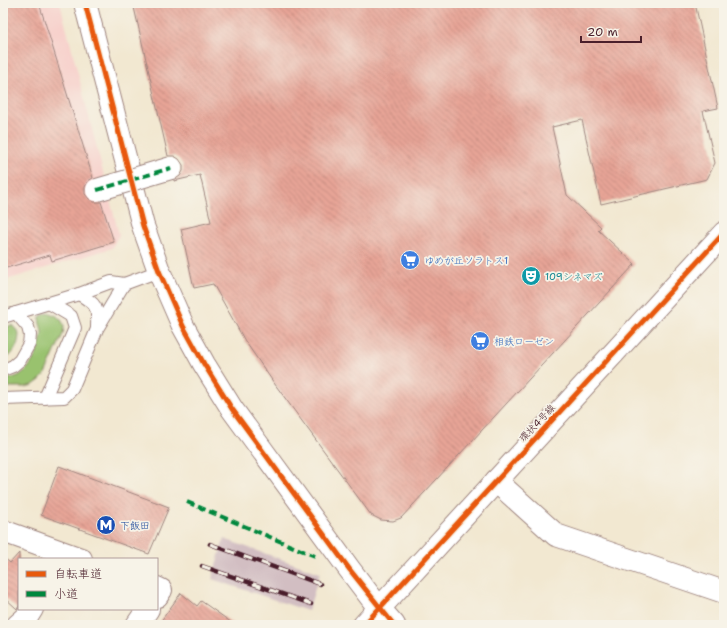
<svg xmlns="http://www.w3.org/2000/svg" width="727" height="628" font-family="'Shantell Sans','Klee One',sans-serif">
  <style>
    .built { fill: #f7d0cb }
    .railway { fill: #d2bec2 }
    .grass { fill: #99c26e; stroke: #72704c }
    .building { fill: url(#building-back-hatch) }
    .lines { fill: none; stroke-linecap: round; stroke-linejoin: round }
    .lane-casing { stroke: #9e847e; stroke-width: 14 }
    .street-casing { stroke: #9e847e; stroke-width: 24 }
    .secondary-casing { stroke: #9e847e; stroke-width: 24 }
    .primary-casing { stroke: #9e847e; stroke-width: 24 }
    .lane { stroke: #fff; stroke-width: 12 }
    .street { stroke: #fff; stroke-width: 22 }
    .secondary { stroke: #fff; stroke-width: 22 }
    .primary { stroke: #fff; stroke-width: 22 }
    .rail-casing { stroke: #4a1f2b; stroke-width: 4.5 }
    .rail { stroke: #f7f3e8; stroke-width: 3; stroke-dasharray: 9; stroke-linecap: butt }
    .street-bridge-casing { stroke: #9e847e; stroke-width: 24; stroke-linecap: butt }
    .street-bridge { stroke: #fff; stroke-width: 22 }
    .quiet { stroke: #00873e; stroke-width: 4; stroke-dasharray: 8 4; stroke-linecap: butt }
    .cycleway-casing { stroke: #f7f3e8; stroke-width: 8 }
    .cycleway { stroke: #e8590c; stroke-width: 5 }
    .labels { text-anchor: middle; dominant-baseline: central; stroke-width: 3.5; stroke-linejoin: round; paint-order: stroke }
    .shop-label { font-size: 10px; fill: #366cbe; stroke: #f7f3e8; text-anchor: start }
    .culture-label { font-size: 10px; fill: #0d838f; stroke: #f7f3e8; text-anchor: start }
    .street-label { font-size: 10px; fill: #4a1f2b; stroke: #f7f3e8 }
    .transit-label { font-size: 10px; fill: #164399; stroke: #f7f3e8; text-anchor: start }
  </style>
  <defs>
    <pattern id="building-back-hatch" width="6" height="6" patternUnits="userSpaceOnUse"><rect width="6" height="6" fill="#e7a496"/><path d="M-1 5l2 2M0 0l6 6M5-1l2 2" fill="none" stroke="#bd857b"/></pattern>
  </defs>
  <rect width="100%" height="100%" fill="#f7f3e8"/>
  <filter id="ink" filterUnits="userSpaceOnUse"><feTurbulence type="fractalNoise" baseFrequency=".025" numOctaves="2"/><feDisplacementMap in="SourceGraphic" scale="8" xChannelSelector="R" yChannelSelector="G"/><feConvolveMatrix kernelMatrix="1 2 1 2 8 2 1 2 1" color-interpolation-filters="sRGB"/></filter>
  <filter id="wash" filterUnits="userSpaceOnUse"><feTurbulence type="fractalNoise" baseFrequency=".012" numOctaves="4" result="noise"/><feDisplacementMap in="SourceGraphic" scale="16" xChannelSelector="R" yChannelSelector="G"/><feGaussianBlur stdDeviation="0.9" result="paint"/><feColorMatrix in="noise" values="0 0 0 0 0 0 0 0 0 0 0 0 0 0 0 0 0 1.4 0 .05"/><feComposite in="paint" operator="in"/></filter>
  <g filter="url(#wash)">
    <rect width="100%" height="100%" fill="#f2e8d1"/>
    <!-- built -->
    <polygon class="built" points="3,3 60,3 119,235 112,248 3,281"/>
    <!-- railway -->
    <polygon class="railway" points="224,539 320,573 308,611 212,579"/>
    <!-- grass -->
    <g class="grass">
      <path d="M50,313l7,3 5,5 2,6 -1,7 -18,40 -5,6 -7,5 -8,2h-22v-8c7,-1 13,-1 18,-5 12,-7 20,-29 21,-42 0,-5 -4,-9 -2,-15l5,-3z"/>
      <path d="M12,325l7,8c0,12 -5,22 -16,27v-32z"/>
    </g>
    <g id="blocks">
      <!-- building -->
      <g class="building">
        <polygon points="3,3 39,3 93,178 88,181 85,187 85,194 89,199 94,202 101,202 114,242 52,261 50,255 3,269"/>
        <polygon points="133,3 695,3 718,108 703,111 715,163 707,179 601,204 582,120 552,127 567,195 601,227 598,230 635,264 401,518 393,521 381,520 371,515 274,383 245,341 213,284 194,288 181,229 211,222 200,175 174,181 174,180 180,176 183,171 183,165 179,159 174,156 168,156"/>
        <polygon points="59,466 169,507 149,554 41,515"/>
        <polygon points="19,553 19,606 17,609 3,596 3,557 10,563"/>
        <polygon points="181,593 197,606 201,601 235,625 158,625"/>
      </g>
    </g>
  </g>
  <g filter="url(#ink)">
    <use href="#blocks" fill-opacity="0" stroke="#9e847e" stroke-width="1"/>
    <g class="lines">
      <defs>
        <g id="lane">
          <path d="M79,294c18,11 19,12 18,34"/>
          <polyline points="3,317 79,294 111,282 124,284 159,271"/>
          <polyline points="3,370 13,366 20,360 29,344 30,335 28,327 16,313"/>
          <polyline points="45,398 75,328 71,316 49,303"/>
          <polyline points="3,399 64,397 72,389 97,329 124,284"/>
        </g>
        <g id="street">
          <polyline points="496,481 556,535 724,592"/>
          <polyline points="3,531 81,559"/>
          <polyline points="157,588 161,590 157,596"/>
          <polyline points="379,608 394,625"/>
          <polyline points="18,625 27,617 32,609"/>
          <polyline points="137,625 148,609"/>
        </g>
        <polyline id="secondary" points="85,3 143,226 159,271 183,326 204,364 232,409 350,570 379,608"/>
        <polyline id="primary" points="364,625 724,233"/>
      </defs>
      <!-- lane casing -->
      <use href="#lane" class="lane-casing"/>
      <!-- street casing -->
      <use href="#street" class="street-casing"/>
      <!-- secondary casing -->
      <use href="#secondary" class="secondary-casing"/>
      <!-- primary casing -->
      <use href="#primary" class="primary-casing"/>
      <!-- lane -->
      <use href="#lane" class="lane"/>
      <!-- street -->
      <use href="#street" class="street"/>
      <!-- secondary -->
      <use href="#secondary" class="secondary"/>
      <!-- primary -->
      <use href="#primary" class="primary"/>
      <defs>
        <g id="rail">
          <polyline points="210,544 320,584"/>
          <polyline points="202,566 311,604"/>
        </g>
      </defs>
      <!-- rail casing -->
      <use href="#rail" class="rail-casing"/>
      <!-- rail -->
      <use href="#rail" class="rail"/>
      <defs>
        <polyline id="street-bridge" points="97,190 171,168"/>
      </defs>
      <!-- street-bridge casing -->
      <use href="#street-bridge" class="street-bridge-casing"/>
      <!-- street-bridge -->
      <use href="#street-bridge" class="street-bridge"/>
      <!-- quiet -->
      <g class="quiet">
        <polyline points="97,190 171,168"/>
        <polyline points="187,502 315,556"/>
      </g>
      <defs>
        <g id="cycleway">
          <polyline points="85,3 143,226 159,271 183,326 204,364 232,409 350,570 394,625"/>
          <polyline points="364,625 724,233"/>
        </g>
      </defs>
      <!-- cycleway casing -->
      <use href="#cycleway" class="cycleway-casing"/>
      <!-- cycleway -->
      <use href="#cycleway" class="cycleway"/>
    </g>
  </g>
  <!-- icons -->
  <defs>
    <symbol id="supermarket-disc" viewBox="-11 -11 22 22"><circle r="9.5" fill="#3f7fe0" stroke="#f7f3e8"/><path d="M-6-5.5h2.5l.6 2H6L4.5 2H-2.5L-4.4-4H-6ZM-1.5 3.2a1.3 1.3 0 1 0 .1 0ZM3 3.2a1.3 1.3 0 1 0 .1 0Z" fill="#fff"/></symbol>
    <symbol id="theatre-disc" viewBox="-11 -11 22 22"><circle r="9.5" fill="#0f9aa8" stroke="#f7f3e8"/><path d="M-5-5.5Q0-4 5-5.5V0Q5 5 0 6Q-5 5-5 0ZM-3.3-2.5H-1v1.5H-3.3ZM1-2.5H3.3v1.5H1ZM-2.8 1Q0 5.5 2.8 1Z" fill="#fff"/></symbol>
    <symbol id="metro-disc" viewBox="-11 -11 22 22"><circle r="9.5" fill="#1a4fb4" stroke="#f7f3e8"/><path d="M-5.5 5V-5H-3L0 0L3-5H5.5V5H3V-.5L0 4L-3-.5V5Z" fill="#fff"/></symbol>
  </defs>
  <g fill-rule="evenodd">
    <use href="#supermarket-disc" x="399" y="249" width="22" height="22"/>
    <use href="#theatre-disc" x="520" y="265" width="22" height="22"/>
    <use href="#supermarket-disc" x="469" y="330" width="22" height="22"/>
    <use href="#metro-disc" x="95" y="514" width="22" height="22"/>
  </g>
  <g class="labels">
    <!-- shop labels -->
    <g class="shop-label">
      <text x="424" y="260">ゆめが丘ソラトス1</text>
      <text x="494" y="341">相鉄ローゼン</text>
    </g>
    <!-- culture labels -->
    <g class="culture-label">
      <text x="545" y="276">109シネマズ</text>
    </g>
    <!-- street labels -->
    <g class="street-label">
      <text transform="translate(537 423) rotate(-47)">環状4号線</text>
    </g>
    <!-- transit labels -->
    <g class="transit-label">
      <text x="120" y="525">下飯田</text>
    </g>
  </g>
  <!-- margin -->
  <rect width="727" height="628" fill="none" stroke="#f7f3e8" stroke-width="16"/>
  <!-- legend -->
  <rect x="18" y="558" width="140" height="52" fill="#f7f3e8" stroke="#b29e9c"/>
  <rect x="26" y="571" width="20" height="6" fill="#e8590c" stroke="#b29e9c"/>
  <text x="54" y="578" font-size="12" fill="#4a1f2b">自転車道</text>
  <rect x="26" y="591" width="20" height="6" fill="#00873e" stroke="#b29e9c"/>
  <text x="54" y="598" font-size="12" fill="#4a1f2b">小道</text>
  <!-- scale -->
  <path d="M581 36v6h60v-6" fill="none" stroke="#4a1f2b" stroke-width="2"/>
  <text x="587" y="36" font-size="12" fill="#4a1f2b" stroke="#f7f3e8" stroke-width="3" paint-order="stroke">20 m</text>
</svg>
